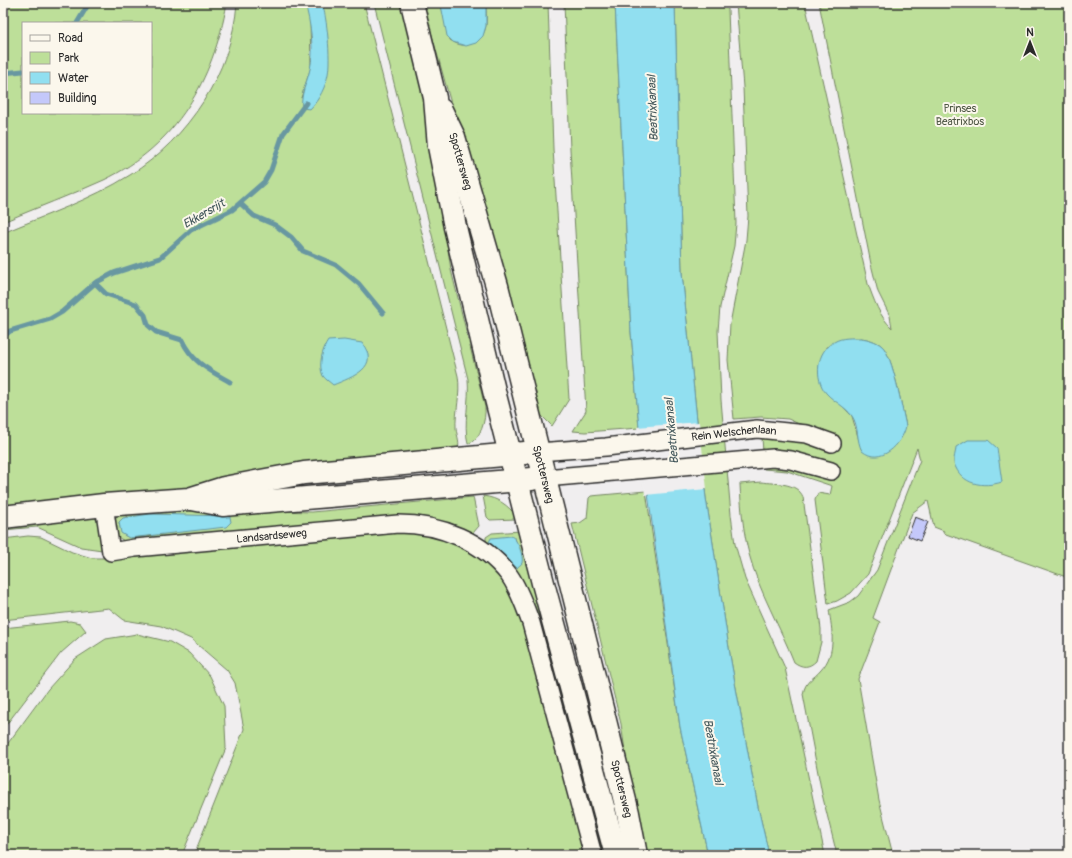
<svg xmlns="http://www.w3.org/2000/svg" width="1072" height="858" font-family="Pangolin,sans-serif">
  <style>
    .green { fill: #bddf99; stroke: #748562; fill-rule: evenodd }
    .water { fill: #91dff0; stroke: #6897a1 }
    .pier { fill: #f0eeef }
    .lines { fill: none; stroke-linecap: round; stroke-linejoin: round }
    .stream { stroke: #6897a1; stroke-width: 5 }
    .building { fill: #c4c8fa; stroke: #2b2b2b }
    .street-casing { stroke: #2b2b2b; stroke-width: 20 }
    .secondary-casing { stroke: #2b2b2b; stroke-width: 25 }
    .street { stroke: #fbf7ec; stroke-width: 17 }
    .secondary { stroke: #fbf7ec; stroke-width: 22 }
    .labels { text-anchor: middle; dominant-baseline: central; stroke-width: 4; stroke-linejoin: round; paint-order: stroke }
    .park-label { font-size: 11px; fill: #505846; stroke: #fbf7ec }
    .street-label { font-size: 11px; fill: #2b2b2b; stroke: #fbf7ec }
    .water-label { font-size: 12px; font-style: italic; fill: #44585c; stroke: #fbf7ec }
  </style>
  <rect width="100%" height="100%" fill="#f0eeef"/>
  <filter id="ink" filterUnits="userSpaceOnUse"><feTurbulence type="fractalNoise" baseFrequency=".025" numOctaves="2"/><feDisplacementMap in="SourceGraphic" scale="8" xChannelSelector="R" yChannelSelector="G"/><feConvolveMatrix kernelMatrix="1 2 1 2 8 2 1 2 1" color-interpolation-filters="sRGB"/></filter>
  <g filter="url(#ink)">
    <!-- green -->
    <g class="green">
      <path d="M3,3h224c-14,77 -50,142 -123,177 -33,15 -68,28 -101,42zM23,23h128v90h-128z"/>
      <path d="M237,3h68l5,16 1,48 -10,31 27,-57 -6,-38h42l94,373c3,18 -3,35 -2,53 1,7 5,15 1,21l-153,17 -116,21 -185,21v-276c42,-18 88,-33 127,-58 58,-36 102,-103 107,-172z"/>
      <path d="M374,3h28l25,102 24,165 34,137c1,13 -4,32 -17,37 -5,-22 2,-43 0,-65z"/>
      <path d="M423,3h15l3,2 9,35c6,4 13,7 21,4 19,-9 15,-22 15,-41h62l5,146 16,250 -17,27 -10,-10 -7,-11z"/>
      <polygon points="564,3 615,3 631,332 639,428 585,432 573,431 586,411 570,149"/>
      <polygon points="675,3 727,3 728,10 736,223 734,246 720,307 718,331 721,400 731,515 735,544 745,579 785,668 825,855 769,855 758,807 731,661 706,498 698,430 682,273"/>
      <path d="M736,3h69l63,281c6,16 11,32 24,44l-2,-12 -12,-24 -7,-28 -52,-261h250v575l-126,-45 1,-2 -10,-4 -6,-26 -16,12 -39,105 7,4 -22,57 21,121 14,55h-56l-15,-61 -19,-100c3,-15 10,-14 18,-24 16,-17 11,-40 8,-60l21,-8 8,-6 19,-26 43,-110 -3,-12 -49,126 -17,19 -14,8 -9,3 -13,-104 3,-7 12,2 2,-9 -45,-15 -23,-2 -2,-32 73,3 -47,-21 -27,-2 -27,2 -6,-59 2,-36 16,-84 2,-24 -5,-129zM861,338c7,1 15,3 21,8 11,10 20,63 24,80l-44,25 -10,-35 -31,-32 -2,-19 7,-18z"/>
      <path d="M761,482c14,2 36,0 42,15l18,132v13l-5,19c-7,7 -14,7 -22,1 -14,-36 -35,-70 -45,-108 -6,-23 -8,-47 -9,-70z"/>
      <polygon points="646,491 680,727 708,855 641,855 621,724 572,524 580,523 587,518 589,498 591,496"/>
      <path d="M483,496c15,2 25,9 34,21l-1,2 -26,1 -3,-3z"/>
      <path d="M473,497l6,29 -6,7 -40,-14 -307,23 -10,-6 -2,-16 6,-8 38,-4 154,4zM127,516l22,19c-17,2 -27,8 -30,-13z"/>
      <polygon points="93,516 99,523 102,550 81,547 37,527 3,530 3,525"/>
      <polygon points="394,531 441,536 480,555 496,571 510,590 519,609 586,855 194,855 244,729 235,683 227,670 191,639 161,626 124,620 109,608 3,620 3,539 28,536 41,537 72,552 92,558 103,558"/>
      <path d="M521,531l90,324h-11l-63,-234 -51,-81v-3l6,-4zM515,538l7,23 -8,5 -25,-24z"/>
      <polygon points="70,621 80,623 86,631 61,653 3,729 3,628"/>
      <polygon points="137,634 170,642 189,653 210,676 224,706 226,748 182,855 3,855 3,750 48,689 75,659 106,639"/>
    </g>
    <!-- water -->
    <g class="water">
      <path d="M305,3h17c5,14 9,56 6,71 -2,12 -9,26 -18,35l-8,-1c-2,-14 5,-25 8,-39 5,-19 0,-48 -5,-66z"/>
      <polygon points="438,3 486,3 486,26 483,36 476,43 466,46 453,42 447,36 441,5"/>
      <polygon points="615,3 675,3 682,273 698,430 706,498 731,661 758,807 769,855 708,855 680,727 639,428 631,332"/>
      <path d="M861,338c7,1 15,3 21,8 11,10 20,63 24,80 -4,19 -26,40 -44,25 -6,-11 -3,-25 -10,-35 -7,-10 -18,-14 -26,-23 -12,-14 -10,-42 8,-51 8,-5 18,-4 27,-4z"/>
      <path d="M344,340l18,3c19,24 -9,34 -29,42 -2,-2 -8,-6 -10,-9 -5,-11 -1,-26 5,-35z"/>
      <path d="M968,440h20l9,8 5,34c-19,6 -41,3 -48,-19 -1,-4 2,-11 2,-16z"/>
      <polygon points="150,514 225,516 230,517 231,522 226,527 129,538 121,533 119,522 123,518"/>
      <path d="M511,536c6,2 13,20 11,27 -1,2 -4,3 -5,5l-28,-26 2,-4z"/>
    </g>
    <!-- pier -->
    <polygon class="pier" points="699,422 707,489 645,495 637,427"/>
    <g class="lines">
      <!-- stream -->
      <g class="stream">
        <polyline points="77,23 89,3"/>
        <polyline points="3,73 23,71"/>
        <polyline points="241,204 254,216 275,225 291,237 303,251 336,265 359,284 383,313"/>
        <path d="M95,283l11,11 30,10 9,11 3,10 8,7 26,8c10,22 27,30 48,42"/>
        <polyline points="3,337 10,331 50,319 62,312 95,283 114,273 160,258 191,230 232,210 264,182 271,170 283,134 306,103"/>
      </g>
    </g>
    <!-- building -->
    <polygon class="building" points="915,517 928,522 920,541 908,536"/>
    <g class="lines">
      <defs>
        <g id="street">
          <path id="s1" d="M538,452l68,-5 151,-18 50,5 25,9"/>
          <polyline points="545,478 773,458 791,460 831,471"/>
          <path id="s2" d="M104,505l7,47 24,-4 263,-24c42,0 85,17 111,51 10,14 16,32 22,48l62,232"/>
        </g>
        <g id="secondary">
          <polyline points="412,3 435,98 439,146 455,227 496,399 543,583 616,855"/>
          <path id="s3" d="M441,110l13,27 43,149 131,527 8,42"/>
          <polyline points="192,499 223,505 532,479"/>
          <polyline points="3,517 104,505 189,499 224,488 304,473 525,453"/>
        </g>
      </defs>
      <!-- street casing -->
      <use href="#street" class="street-casing"/>
      <!-- secondary casing -->
      <use href="#secondary" class="secondary-casing"/>
      <!-- street -->
      <use href="#street" class="street"/>
      <!-- secondary -->
      <use href="#secondary" class="secondary"/>
    </g>
  </g>
  <g class="labels">
    <!-- park labels -->
    <g class="park-label">
      <text x="960" y="108">Prinses<tspan x="960" dy="13">Beatrixbos</tspan></text>
    </g>
    <!-- street labels -->
    <g class="street-label">
      <text stroke="none"><textPath href="#s3" startOffset="55">Spottersweg</textPath></text>
      <text stroke="none"><textPath href="#s1" startOffset="197">Rein Welschenlaan</textPath></text>
      <text stroke="none"><textPath href="#s3" startOffset="379">Spottersweg</textPath></text>
      <text stroke="none"><textPath href="#s2" startOffset="209">Landsardseweg</textPath></text>
      <text stroke="none"><textPath href="#s3" startOffset="703">Spottersweg</textPath></text>
    </g>
    <!-- water labels -->
    <g class="water-label">
      <text transform="translate(653 108) rotate(-92)">Beatrixkanaal</text>
      <text transform="translate(204 214) rotate(-30)">Ekkersrijt</text>
      <text transform="translate(672 431) rotate(-95)">Beatrixkanaal</text>
      <text transform="translate(713 752) rotate(80)">Beatrixkanaal</text>
    </g>
  </g>
  <!-- margin -->
  <rect width="1072" height="858" fill="none" stroke="#fbf7ec" stroke-width="16"/>
  <rect x="8" y="8" width="1056" height="842" fill="none" stroke="#2b2b2b" stroke-width="1.5" filter="url(#ink)"/>
  <!-- legend -->
  <rect x="22" y="22" width="130" height="92" fill="#fbf7ec" stroke="#a8a59f"/>
  <rect x="30" y="35" width="20" height="6" fill="#fbf7ec" stroke="#a8a59f"/>
  <text x="58" y="42" font-size="12" fill="#2b2b2b">Road</text>
  <rect x="30" y="52" width="20" height="12" fill="#bddf99" stroke="#a8a59f"/>
  <text x="58" y="62" font-size="12" fill="#2b2b2b">Park</text>
  <rect x="30" y="72" width="20" height="12" fill="#91dff0" stroke="#a8a59f"/>
  <text x="58" y="82" font-size="12" fill="#2b2b2b">Water</text>
  <rect x="30" y="92" width="20" height="12" fill="#c4c8fa" stroke="#a8a59f"/>
  <text x="58" y="102" font-size="12" fill="#2b2b2b">Building</text>
  <!-- north arrow -->
  <g transform="translate(1030 42)" stroke="#fbf7ec" stroke-width="3" paint-order="stroke">
  <path d="M0-3L7 15L0 10L-7 15Z" fill="#2b2b2b"/>
  <text y="-6" font-size="11" font-weight="bold" text-anchor="middle" fill="#2b2b2b">N</text>
  </g>
</svg>
